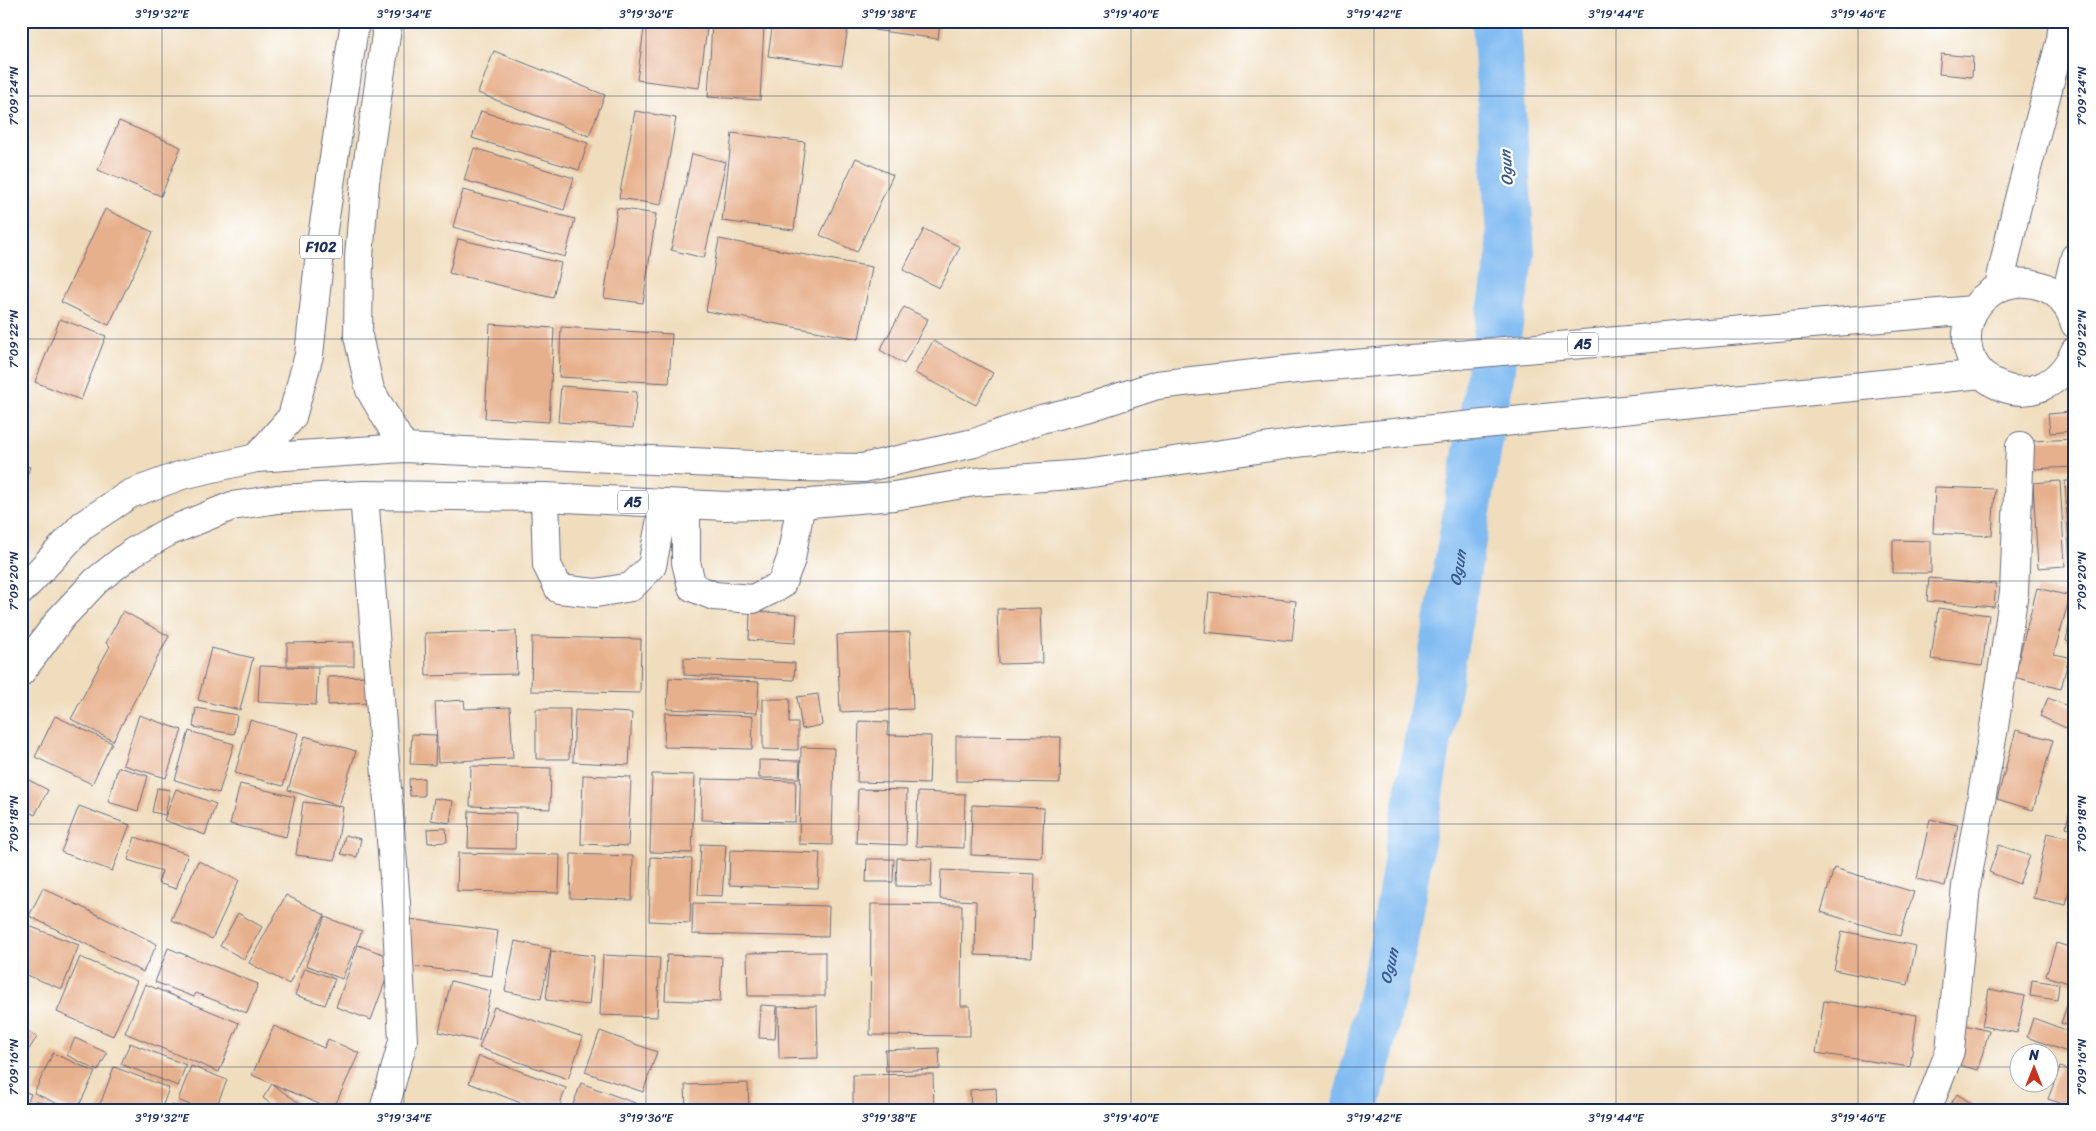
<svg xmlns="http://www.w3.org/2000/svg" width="2096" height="1131" font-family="Sriracha,sans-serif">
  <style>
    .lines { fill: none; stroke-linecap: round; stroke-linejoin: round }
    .river { stroke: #80bbf2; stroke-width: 48 }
    .building { fill: #e7b08c }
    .minor-casing { stroke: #666c7f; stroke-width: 30 }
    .major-casing { stroke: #666c7f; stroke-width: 30 }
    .highway-casing { stroke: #666c7f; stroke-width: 30 }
    .minor { stroke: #fff; stroke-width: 28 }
    .major { stroke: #fff; stroke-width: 28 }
    .highway { stroke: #fff; stroke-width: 28 }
    .ticks { fill: none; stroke: #1b2f5e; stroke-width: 1; stroke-opacity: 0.45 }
    .labels { text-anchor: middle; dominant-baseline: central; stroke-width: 4.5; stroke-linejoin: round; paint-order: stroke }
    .shield { fill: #fff; stroke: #5f6d8e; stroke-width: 1 }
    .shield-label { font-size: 14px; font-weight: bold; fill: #1b2f5e }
    .water-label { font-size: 16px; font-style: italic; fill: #39598a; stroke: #fff }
    .neatline { fill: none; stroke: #1b2f5e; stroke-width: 2 }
    .ticks-label { font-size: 12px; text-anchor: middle; fill: #1b2f5e }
  </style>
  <rect width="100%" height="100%" fill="#fff"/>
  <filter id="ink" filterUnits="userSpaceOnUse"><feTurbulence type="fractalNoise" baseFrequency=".02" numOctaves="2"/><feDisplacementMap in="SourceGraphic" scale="10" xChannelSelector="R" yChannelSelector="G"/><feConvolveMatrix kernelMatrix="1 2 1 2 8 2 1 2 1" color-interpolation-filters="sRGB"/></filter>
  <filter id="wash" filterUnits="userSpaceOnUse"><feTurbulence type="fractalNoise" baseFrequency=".0096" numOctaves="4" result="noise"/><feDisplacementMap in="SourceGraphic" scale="20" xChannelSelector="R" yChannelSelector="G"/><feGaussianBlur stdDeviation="1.12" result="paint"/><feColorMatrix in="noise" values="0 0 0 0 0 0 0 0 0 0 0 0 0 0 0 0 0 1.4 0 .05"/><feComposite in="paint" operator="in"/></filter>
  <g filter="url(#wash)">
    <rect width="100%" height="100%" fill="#f0ddbd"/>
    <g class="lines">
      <!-- river -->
      <path class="river" id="s1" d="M1355,1110l37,-158 119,-699 -15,-232"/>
    </g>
    <g id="blocks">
      <!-- building -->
      <g class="building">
        <polygon points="567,21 604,21 603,28"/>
        <polygon points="645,21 708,21 699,88 637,80"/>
        <polygon points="773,21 806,21 848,27 842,66 768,56"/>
        <polygon points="875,21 940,21 938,39 874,30"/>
        <polygon points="712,23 764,26 760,100 708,97"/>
        <polygon points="494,51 605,95 589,136 478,93"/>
        <polygon points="1941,54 1973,57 1972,77 1939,74"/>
        <polygon points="481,111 588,143 579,170 472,138"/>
        <polygon points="635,111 676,118 661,205 619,198"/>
        <polygon points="119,121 181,147 161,196 98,170"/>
        <polygon points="732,133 805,142 794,230 722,221"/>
        <polygon points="474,148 574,178 564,210 464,180"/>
        <polygon points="692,154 726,162 704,258 671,250"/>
        <polygon points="856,158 893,175 857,252 820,235"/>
        <polygon points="463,190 575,219 565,257 453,227"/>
        <polygon points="617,208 656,214 643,303 604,298"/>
        <polygon points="105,209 153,232 109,325 61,302"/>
        <polygon points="924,229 960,247 939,288 903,270"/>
        <polygon points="458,239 561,263 553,298 449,273"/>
        <polygon points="719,239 872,267 859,339 706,311"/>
        <polygon points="904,307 928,319 904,364 880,350"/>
        <polygon points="60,319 106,336 81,400 35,382"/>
        <polygon points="490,324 554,328 549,422 485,418"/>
        <polygon points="561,327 672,334 669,383 559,377"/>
        <polygon points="933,341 993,373 976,405 915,373"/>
        <polygon points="561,386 637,392 633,428 558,422"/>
        <polygon points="2071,412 2072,431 2050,433 2048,414"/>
        <polygon points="2074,439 2075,467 2033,469 2032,441"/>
        <polygon points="21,464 30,467 22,490 21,490"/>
        <polygon points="2060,481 2065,566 2038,568 2033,483"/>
        <polygon points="2065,481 2075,481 2075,566 2070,567"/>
        <polygon points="1935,487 1995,489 1992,536 1933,533"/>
        <polygon points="1893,540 1931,541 1931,573 1893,573"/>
        <polygon points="1929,578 1996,584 1994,607 1927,601"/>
        <polygon points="2037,588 2070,596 2054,654 2069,657 2061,689 2014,677"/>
        <polygon points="1209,592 1296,601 1292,641 1205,632"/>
        <polygon points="1041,608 1043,663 999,664 997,609"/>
        <polygon points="1938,608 1989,615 1982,666 1931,659"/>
        <polygon points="123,611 169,636 113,741 71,719 110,646 106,643"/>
        <polygon points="750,611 797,614 795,643 749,640"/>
        <polygon points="2071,615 2075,616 2075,643 2066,641"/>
        <polygon points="516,631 517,674 426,676 425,633"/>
        <polygon points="910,632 913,709 840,712 837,635"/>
        <polygon points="532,637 641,639 640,693 531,691"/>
        <polygon points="354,642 354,666 287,666 287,643"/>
        <polygon points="211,648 253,658 240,710 198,700"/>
        <polygon points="684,658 795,663 794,680 684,675"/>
        <polygon points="260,666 318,668 316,705 258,702"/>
        <polygon points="370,676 371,703 328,705 328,677"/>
        <polygon points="669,678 759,682 757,713 667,709"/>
        <polygon points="818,694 822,725 802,729 797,697"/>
        <polygon points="2048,698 2075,709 2068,729 2040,716"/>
        <polygon points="763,699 790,699 789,723 798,723 798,750 763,749"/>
        <polygon points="464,700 465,709 510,707 513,758 438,762 435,702"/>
        <polygon points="196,708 237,715 234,734 193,727"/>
        <polygon points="536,709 570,709 569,759 536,759"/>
        <polygon points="575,710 632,713 629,765 573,762"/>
        <polygon points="665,713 753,716 752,749 664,747"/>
        <polygon points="139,715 182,730 166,778 123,765"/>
        <polygon points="55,716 112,743 92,784 35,757"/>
        <polygon points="250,720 298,733 283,786 235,773"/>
        <polygon points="859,721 888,722 887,735 931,736 929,784 857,782"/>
        <polygon points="2016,730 2053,740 2033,810 1997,799"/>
        <polygon points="189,731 234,744 219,793 175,780"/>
        <polygon points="412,734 436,735 435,765 410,764"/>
        <polygon points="305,736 356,751 339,806 288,790"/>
        <polygon points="956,736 1061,737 1060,783 956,781"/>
        <polygon points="801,747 834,748 832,845 799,844"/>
        <polygon points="759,760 800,761 799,778 759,778"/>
        <polygon points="471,766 551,768 550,809 470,806"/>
        <polygon points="118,767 148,776 138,811 108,802"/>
        <polygon points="652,774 695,775 692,853 650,852"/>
        <polygon points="583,775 631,777 628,846 581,844"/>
        <polygon points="21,776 48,790 35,815 21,808"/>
        <polygon points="424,778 424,796 410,796 409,779"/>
        <polygon points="702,779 796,781 795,822 701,820"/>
        <polygon points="240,784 295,797 286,837 230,824"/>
        <polygon points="157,788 170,790 165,815 152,812"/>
        <polygon points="176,789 216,804 205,835 164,820"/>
        <polygon points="858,789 907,790 906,845 856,843"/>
        <polygon points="918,792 965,794 964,848 916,846"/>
        <polygon points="2074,794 2075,794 2075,829 2066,827"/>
        <polygon points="434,798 453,801 450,823 431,820"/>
        <polygon points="303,802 343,807 335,860 296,855"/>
        <polygon points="972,805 1044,808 1042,858 971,855"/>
        <polygon points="79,806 130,825 112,871 61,852"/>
        <polygon points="469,811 516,813 515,849 468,848"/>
        <polygon points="1930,819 1958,825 1945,886 1917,879"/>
        <polygon points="446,828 447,842 428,843 427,829"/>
        <polygon points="2047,833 2075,839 2075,865 2066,905 2033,898"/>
        <polygon points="345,835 361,839 357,857 341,854"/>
        <polygon points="135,837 188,854 176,889 158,883 162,871 128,860"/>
        <polygon points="701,844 726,845 722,896 698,895"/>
        <polygon points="1999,845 2030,856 2019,884 1989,872"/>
        <polygon points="730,850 820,853 818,888 729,885"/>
        <polygon points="458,853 560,855 559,893 457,891"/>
        <polygon points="571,854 633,856 632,900 570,898"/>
        <polygon points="651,857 692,859 690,923 649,921"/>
        <polygon points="897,858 932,859 931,887 896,886"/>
        <polygon points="867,859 894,859 893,882 866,882"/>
        <polygon points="198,861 239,880 212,939 171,920"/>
        <polygon points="1834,868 1914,892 1900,936 1821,912"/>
        <polygon points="941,870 1035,874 1032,957 975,955 976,901 940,899"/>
        <polygon points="43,888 157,944 143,972 29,916"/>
        <polygon points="286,895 325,915 289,984 249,963"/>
        <polygon points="2074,897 2075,897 2075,916 2070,915"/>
        <polygon points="693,903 829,906 828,937 692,934"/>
        <polygon points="871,904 962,905 961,1006 970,1006 970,1036 870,1035"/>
        <polygon points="238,913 262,927 244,959 220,946"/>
        <polygon points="325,917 362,931 342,979 306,965"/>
        <polygon points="409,919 498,931 492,976 403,965"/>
        <polygon points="21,923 79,945 62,989 21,973"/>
        <polygon points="1842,931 1916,946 1908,985 1834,970"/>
        <polygon points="515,941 551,949 541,999 505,991"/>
        <polygon points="2056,943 2075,949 2075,985 2046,976"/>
        <polygon points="358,945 394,958 371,1020 336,1007"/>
        <polygon points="168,948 258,984 247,1013 196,993 194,997 155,982"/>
        <polygon points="551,951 594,956 589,1005 546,1000"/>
        <polygon points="825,952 825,996 748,996 747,953"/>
        <polygon points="603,955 660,958 657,1017 600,1015"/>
        <polygon points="667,955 722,957 720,1002 665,1000"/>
        <polygon points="80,957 137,981 113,1036 57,1012"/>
        <polygon points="305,968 335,979 325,1005 295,995"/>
        <polygon points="2032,980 2059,984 2057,1000 2030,996"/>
        <polygon points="451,981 491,991 479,1041 439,1032"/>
        <polygon points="145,984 239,1023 219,1072 125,1033"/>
        <polygon points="1989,989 2025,996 2017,1033 1982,1026"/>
        <polygon points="1824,1001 1917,1015 1910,1067 1816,1053"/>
        <polygon points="2068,1003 2075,1006 2075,1028 2061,1023"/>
        <polygon points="761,1005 777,1006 775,1039 759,1038"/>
        <polygon points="817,1006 818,1058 779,1059 778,1007"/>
        <polygon points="494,1007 583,1037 568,1079 479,1048"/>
        <polygon points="2033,1018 2074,1033 2067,1052 2027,1037"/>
        <polygon points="1961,1024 1989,1031 1978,1070 1950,1063"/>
        <polygon points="274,1026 324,1048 328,1039 359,1053 333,1110 252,1075"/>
        <polygon points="21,1027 37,1037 21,1061"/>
        <polygon points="600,1031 657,1052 643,1092 585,1072"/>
        <polygon points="75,1038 107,1053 98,1071 67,1055"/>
        <polygon points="130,1043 186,1065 178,1086 121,1064"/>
        <polygon points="939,1048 940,1069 886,1071 885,1050"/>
        <polygon points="53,1053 95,1072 77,1110 71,1110 34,1093"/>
        <polygon points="479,1056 566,1088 558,1110 539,1110 469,1083"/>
        <polygon points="191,1066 227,1080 215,1110 202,1110 178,1100"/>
        <polygon points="114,1067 169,1088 161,1110 98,1110"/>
        <polygon points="2060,1067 2075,1072 2075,1108 2048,1099"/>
        <polygon points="933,1074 934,1110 853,1110 853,1075"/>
        <polygon points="581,1083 643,1106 641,1110 571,1110"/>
        <polygon points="748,1083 749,1110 686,1110 685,1085"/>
        <polygon points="272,1084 309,1110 280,1110 263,1098"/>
        <polygon points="996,1088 997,1110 971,1110 970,1090"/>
        <polygon points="21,1090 31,1094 24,1110 21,1110"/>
        <polygon points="1957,1094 1981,1110 1947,1110"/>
        <polygon points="36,1100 56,1110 32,1110"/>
        <polygon points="171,1105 185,1109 185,1110 170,1110"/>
        <rect x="951" y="1106" width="17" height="4"/>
      </g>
    </g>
  </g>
  <g filter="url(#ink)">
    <use href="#blocks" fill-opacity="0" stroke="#666c7f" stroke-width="1"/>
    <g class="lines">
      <defs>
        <g id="minor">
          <polyline points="364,495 396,903 403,1041 384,1110"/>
          <polyline points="545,497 547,565 559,589 596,593 631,587 652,566 664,503"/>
          <polyline points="686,504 686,562 692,587 714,596 753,599 781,585 791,559 801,503"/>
          <polyline points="1927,1110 1950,1051 1966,886 1994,727 2014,592 2020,446"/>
        </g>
        <g id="major">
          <polyline points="388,21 365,182 359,257 358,336 370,390 404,448"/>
          <polyline points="1999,287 2016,210 2061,39 2063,21"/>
          <polyline points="2064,303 2075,257"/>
          <polyline points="256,458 292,417 309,355 321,243 355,21"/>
        </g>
        <g id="highway">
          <path d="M2075,324c-5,-16 -15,-31 -31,-37 -19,-7 -37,-6 -54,6 -9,6 -16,15 -20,26 -21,64 72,107 105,32"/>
          <polyline points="21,591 83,525 130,494 182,475 256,458 404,448 796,467 863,468 974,443 1041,419 1087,408 1157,385 1296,369 1973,310"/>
          <polyline points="21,672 61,618 96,581 133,552 168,532 232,506 277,499 364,495 545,497 726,506 811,503 894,496 974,482 1085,474 1304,442 1982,374"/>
        </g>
      </defs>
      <!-- minor casing -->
      <use href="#minor" class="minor-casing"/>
      <!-- major casing -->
      <use href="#major" class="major-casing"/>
      <!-- highway casing -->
      <use href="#highway" class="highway-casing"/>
      <!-- minor -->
      <use href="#minor" class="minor"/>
      <!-- major -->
      <use href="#major" class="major"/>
      <!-- highway -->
      <use href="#highway" class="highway"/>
    </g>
  </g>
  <!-- ticks -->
  <path class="ticks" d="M162,21v1089M404,21v1089M646,21v1089M889,21v1089M1131,21v1089M1374,21v1089M1616,21v1089M1858,21v1089M21,96h2054M21,339h2054M21,581h2054M21,824h2054M21,1067h1997M2048,1067h27"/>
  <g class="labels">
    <!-- shield labels -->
    <g class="shield">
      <rect x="300" y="235.5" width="42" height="23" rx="4"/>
      <rect x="1568" y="332.5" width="30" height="23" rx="4"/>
      <rect x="618" y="490.5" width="30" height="23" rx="4"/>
    </g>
    <g class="shield-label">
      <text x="321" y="247">F102</text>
      <text x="1583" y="344">A5</text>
      <text x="633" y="502">A5</text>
    </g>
    <!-- water labels -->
    <g class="water-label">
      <text transform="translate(1506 168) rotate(-94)">Ogun</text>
      <text stroke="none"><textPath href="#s1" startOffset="552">Ogun</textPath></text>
      <text stroke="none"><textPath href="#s1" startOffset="148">Ogun</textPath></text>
    </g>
  </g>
  <!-- margin -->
  <rect width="2096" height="1131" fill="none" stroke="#fff" stroke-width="55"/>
  <!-- north arrow -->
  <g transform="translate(2034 1068)"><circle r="24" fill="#ffffff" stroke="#a4acbf"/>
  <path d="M0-4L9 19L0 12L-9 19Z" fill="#c8321e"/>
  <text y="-8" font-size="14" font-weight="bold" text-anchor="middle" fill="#1b2f5e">N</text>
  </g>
  <rect x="28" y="28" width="2040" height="1076" class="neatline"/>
  <g class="ticks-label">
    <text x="162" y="18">3°19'32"E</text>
    <text x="404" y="18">3°19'34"E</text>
    <text x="646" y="18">3°19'36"E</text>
    <text x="889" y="18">3°19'38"E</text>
    <text x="1131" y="18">3°19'40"E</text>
    <text x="1374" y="18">3°19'42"E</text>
    <text x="1616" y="18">3°19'44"E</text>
    <text x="1858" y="18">3°19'46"E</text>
    <text transform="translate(14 96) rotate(-90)" y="4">7°09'24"N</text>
    <text transform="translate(2082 96) rotate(-90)" y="4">7°09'24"N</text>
    <text transform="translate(14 339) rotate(-90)" y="4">7°09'22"N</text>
    <text transform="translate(2082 339) rotate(-90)" y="4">7°09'22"N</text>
    <text transform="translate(14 581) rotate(-90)" y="4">7°09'20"N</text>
    <text transform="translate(2082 581) rotate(-90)" y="4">7°09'20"N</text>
    <text transform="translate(14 824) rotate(-90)" y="4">7°09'18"N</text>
    <text transform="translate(2082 824) rotate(-90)" y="4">7°09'18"N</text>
    <text transform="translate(14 1067) rotate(-90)" y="4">7°09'16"N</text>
    <text transform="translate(2082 1067) rotate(-90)" y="4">7°09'16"N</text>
    <text x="162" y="1122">3°19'32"E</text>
    <text x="404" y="1122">3°19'34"E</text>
    <text x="646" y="1122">3°19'36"E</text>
    <text x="889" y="1122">3°19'38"E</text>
    <text x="1131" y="1122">3°19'40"E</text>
    <text x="1374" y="1122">3°19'42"E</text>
    <text x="1616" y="1122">3°19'44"E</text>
    <text x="1858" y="1122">3°19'46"E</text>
  </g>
</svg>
